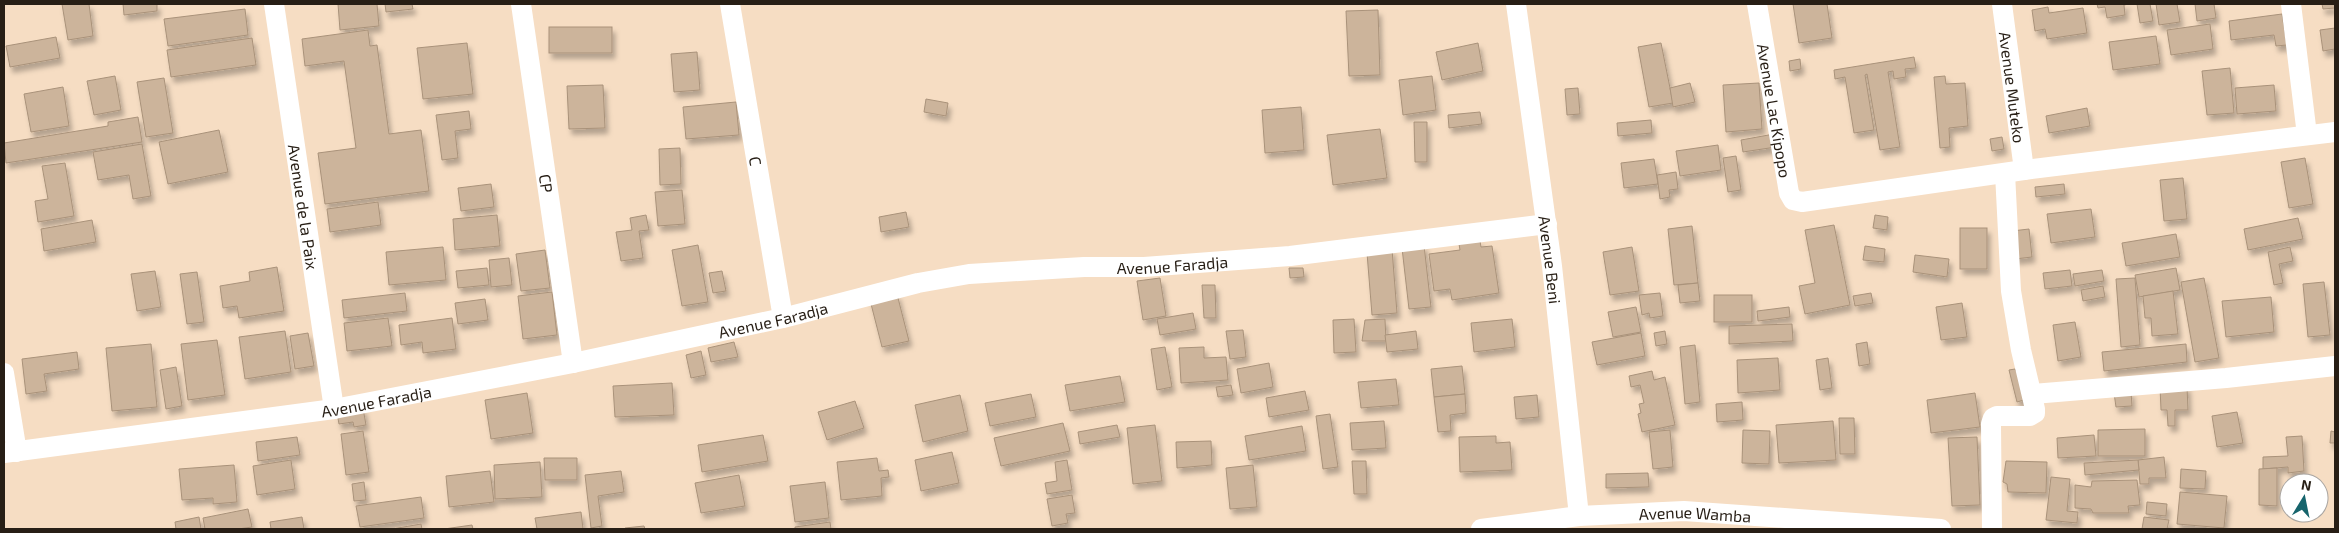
<svg xmlns="http://www.w3.org/2000/svg" width="2339" height="533" font-family="'Exo 2',sans-serif">
  <style>
    .building { fill: #ccb49b; stroke: #a9927a; filter: url(#shadow) }
    .lines { fill: none; stroke-linecap: round; stroke-linejoin: round }
    .street { stroke: #fff; stroke-width: 20 }
    .labels { text-anchor: middle; dominant-baseline: central; stroke-width: 4; stroke-linejoin: round; paint-order: stroke }
    .street-label { font-size: 16px; fill: #271e15; stroke: #fff }
  </style>
  <defs>
    <filter id="shadow"><feDropShadow dx="3" dy="5.5" stdDeviation="2.5" flood-color="#0004"/></filter>
  </defs>
  <rect width="100%" height="100%" fill="#f6ddc3"/>
  <!-- building -->
  <g class="building">
    <polygon points="62,4 89,4 93,36 68,40"/>
    <polygon points="123,4 157,4 157,11 124,15"/>
    <polygon points="338,4 377,4 379,26 340,30"/>
    <polygon points="385,4 412,4 413,9 386,12"/>
    <polygon points="1793,4 1827,4 1832,38 1799,43"/>
    <polygon points="2097,4 2129,4 2124,5 2125,15 2107,18 2105,7 2098,8"/>
    <polygon points="2137,4 2150,4 2153,21 2140,23"/>
    <polygon points="2156,4 2177,4 2180,22 2159,25"/>
    <polygon points="2195,4 2214,4 2216,18 2197,21"/>
    <polygon points="2322,4 2335,4 2335,8 2323,9"/>
    <polygon points="2048,7 2049,13 2083,8 2087,33 2047,39 2045,29 2035,31 2032,10"/>
    <polygon points="245,9 248,35 168,46 164,19"/>
    <polygon points="1378,10 1380,75 1349,76 1346,11"/>
    <polygon points="2282,14 2287,45 2276,46 2274,35 2231,40 2229,21"/>
    <polygon points="2210,24 2213,49 2171,55 2167,30"/>
    <rect x="549" y="27" width="63" height="26"/>
    <polygon points="2335,28 2335,49 2323,51 2320,30"/>
    <polygon points="368,30 370,46 377,45 389,134 421,130 429,191 325,204 318,153 356,148 344,61 305,66 302,39"/>
    <polygon points="2156,36 2160,64 2113,70 2109,42"/>
    <polygon points="56,37 60,58 10,67 6,46"/>
    <polygon points="252,38 256,65 171,77 167,50"/>
    <polygon points="467,43 473,94 423,99 417,48"/>
    <polygon points="1478,43 1483,71 1442,80 1436,52"/>
    <polygon points="1661,43 1673,103 1649,107 1638,47"/>
    <polygon points="697,52 700,90 674,92 671,54"/>
    <polygon points="1914,57 1916,68 1905,69 1906,77 1894,79 1893,71 1888,72 1900,147 1880,150 1867,74 1865,75 1874,130 1854,133 1845,77 1835,79 1834,70"/>
    <polygon points="1800,59 1801,69 1790,71 1789,61"/>
    <polygon points="2230,68 2234,113 2207,115 2202,71"/>
    <polygon points="115,76 121,110 94,115 87,81"/>
    <polygon points="1432,76 1436,110 1403,115 1399,80"/>
    <polygon points="1945,76 1946,84 1965,83 1968,126 1949,128 1950,147 1940,148 1934,77"/>
    <polygon points="164,78 173,133 146,137 137,82"/>
    <polygon points="1690,83 1695,102 1673,107 1670,88"/>
    <polygon points="1759,83 1762,129 1726,132 1723,85"/>
    <polygon points="603,85 605,128 569,129 567,86"/>
    <polygon points="2274,85 2276,111 2237,114 2235,88"/>
    <polygon points="63,87 69,126 31,132 24,94"/>
    <polygon points="1578,88 1580,114 1567,115 1565,89"/>
    <polygon points="926,99 948,103 946,116 924,112"/>
    <polygon points="736,102 739,135 686,139 683,107"/>
    <polygon points="1301,107 1304,150 1265,153 1262,110"/>
    <polygon points="2087,108 2090,126 2049,133 2046,116"/>
    <polygon points="469,111 471,129 455,131 458,158 442,160 436,115"/>
    <polygon points="1480,112 1482,124 1449,128 1448,115"/>
    <polygon points="138,117 142,142 6,163 4,143 108,126 108,122"/>
    <polygon points="1651,120 1652,133 1618,136 1617,123"/>
    <polygon points="1414,122 1427,122 1427,162 1415,162"/>
    <polygon points="1380,129 1387,178 1333,185 1327,135"/>
    <polygon points="219,130 228,172 168,184 159,142"/>
    <polygon points="1774,134 1776,147 1743,152 1741,140"/>
    <polygon points="2002,137 2004,149 1992,151 1990,139"/>
    <polygon points="142,144 151,196 133,199 129,175 98,180 93,152"/>
    <polygon points="1718,145 1721,170 1680,176 1676,151"/>
    <polygon points="680,148 681,184 660,185 659,149"/>
    <polygon points="1736,156 1741,190 1728,192 1723,158"/>
    <polygon points="2305,158 2313,204 2289,208 2281,162"/>
    <polygon points="1654,159 1658,184 1624,188 1621,163"/>
    <polygon points="65,163 74,216 38,222 35,201 48,199 42,166"/>
    <polygon points="1676,172 1678,189 1669,190 1670,197 1660,199 1657,175"/>
    <polygon points="2183,178 2187,219 2164,221 2160,180"/>
    <polygon points="491,184 494,207 461,211 458,188"/>
    <polygon points="2064,184 2065,194 2036,197 2035,187"/>
    <polygon points="682,190 685,224 658,226 655,192"/>
    <polygon points="378,202 381,225 330,232 327,209"/>
    <polygon points="2091,209 2095,237 2051,243 2047,214"/>
    <polygon points="906,212 909,227 881,232 879,217"/>
    <polygon points="497,215 500,246 455,250 453,219"/>
    <polygon points="646,215 649,230 639,231 643,258 621,261 616,232 632,230 630,218"/>
    <polygon points="1875,215 1888,217 1887,230 1873,228"/>
    <polygon points="2298,218 2303,239 2248,250 2244,229"/>
    <polygon points="92,220 96,242 44,251 41,229"/>
    <polygon points="1834,225 1850,305 1805,314 1799,286 1815,283 1805,230"/>
    <polygon points="1692,226 1698,283 1674,285 1668,229"/>
    <rect x="1960" y="228" width="27" height="41"/>
    <polygon points="2029,229 2032,257 2015,259 2012,231"/>
    <polygon points="2176,234 2180,257 2126,266 2122,243"/>
    <polygon points="1480,241 1481,247 1492,246 1499,293 1452,300 1450,289 1434,291 1429,254 1460,250 1459,244"/>
    <polygon points="698,245 708,302 682,306 672,250"/>
    <polygon points="1424,245 1431,307 1409,309 1402,248"/>
    <polygon points="1865,246 1885,249 1884,262 1863,260"/>
    <polygon points="443,247 446,280 389,285 386,252"/>
    <polygon points="1632,247 1639,291 1610,295 1603,252"/>
    <polygon points="2290,247 2293,261 2279,264 2283,283 2274,285 2268,252"/>
    <polygon points="1392,249 1397,313 1372,315 1367,253"/>
    <polygon points="545,250 550,288 521,291 516,254"/>
    <polygon points="1915,255 1949,259 1947,277 1913,272"/>
    <polygon points="509,258 512,285 491,287 489,260"/>
    <polygon points="277,267 284,311 239,318 237,306 223,308 220,286 250,281 249,272"/>
    <polygon points="487,268 489,285 458,288 456,271"/>
    <polygon points="1289,268 1303,268 1304,277 1290,278"/>
    <polygon points="2176,268 2180,290 2139,297 2135,275"/>
    <polygon points="2070,270 2072,286 2045,289 2043,273"/>
    <polygon points="2102,270 2104,281 2075,286 2073,274"/>
    <polygon points="155,271 161,307 137,311 131,274"/>
    <polygon points="722,271 726,291 713,293 709,273"/>
    <polygon points="197,272 204,322 187,324 180,274"/>
    <polygon points="1160,278 1166,316 1143,320 1137,281"/>
    <polygon points="2135,278 2140,345 2121,347 2116,279"/>
    <polygon points="2204,278 2219,358 2195,362 2181,282"/>
    <polygon points="2324,282 2330,335 2308,337 2303,284"/>
    <polygon points="1698,283 1700,301 1680,303 1678,285"/>
    <polygon points="1202,285 1215,285 1216,318 1204,318"/>
    <polygon points="2103,286 2105,297 2083,301 2081,290"/>
    <polygon points="2173,291 2178,334 2152,336 2151,318 2145,318 2143,296"/>
    <polygon points="552,292 557,335 523,339 518,296"/>
    <polygon points="405,293 407,311 344,318 342,300"/>
    <polygon points="1660,293 1663,316 1650,318 1649,313 1642,315 1639,295"/>
    <polygon points="1871,293 1873,303 1855,306 1853,296"/>
    <polygon points="897,294 909,341 882,347 870,300"/>
    <rect x="1714" y="295" width="38" height="27"/>
    <polygon points="2271,297 2274,332 2226,337 2222,301"/>
    <polygon points="485,299 488,320 458,324 455,303"/>
    <polygon points="1962,303 1967,337 1941,340 1936,307"/>
    <polygon points="1636,307 1641,332 1613,337 1608,312"/>
    <polygon points="1789,307 1790,317 1758,321 1757,311"/>
    <polygon points="1193,313 1196,329 1160,335 1157,319"/>
    <polygon points="388,318 392,346 347,351 344,323"/>
    <polygon points="452,318 456,349 423,353 422,342 401,345 399,325"/>
    <polygon points="1354,319 1356,352 1334,353 1333,320"/>
    <polygon points="1385,319 1386,341 1362,341 1365,320"/>
    <polygon points="1512,319 1515,347 1474,352 1471,323"/>
    <polygon points="2075,322 2081,357 2058,361 2053,325"/>
    <polygon points="1792,324 1793,341 1729,344 1729,326"/>
    <polygon points="1243,330 1246,357 1230,359 1226,331"/>
    <polygon points="285,331 291,372 245,379 239,337"/>
    <polygon points="1416,331 1418,349 1387,352 1385,335"/>
    <polygon points="1665,331 1667,344 1656,346 1654,333"/>
    <polygon points="308,333 314,366 295,369 290,336"/>
    <polygon points="1641,333 1645,356 1597,365 1592,342"/>
    <polygon points="217,340 225,395 188,400 181,344"/>
    <polygon points="734,342 738,357 711,362 708,348"/>
    <polygon points="1867,342 1870,364 1859,366 1856,344"/>
    <polygon points="151,344 157,407 112,411 106,348"/>
    <polygon points="2186,344 2187,362 2104,371 2102,352"/>
    <polygon points="1695,345 1700,402 1685,404 1680,347"/>
    <polygon points="1165,347 1172,387 1157,390 1151,349"/>
    <polygon points="1204,347 1204,358 1226,357 1228,380 1181,383 1179,348"/>
    <polygon points="701,351 706,375 691,378 686,355"/>
    <polygon points="77,352 79,369 44,374 47,391 26,394 22,359"/>
    <polygon points="1778,358 1780,390 1738,393 1737,360"/>
    <polygon points="1828,358 1832,388 1820,390 1816,360"/>
    <polygon points="1269,363 1273,387 1241,393 1237,369"/>
    <polygon points="1462,366 1465,394 1434,397 1431,369"/>
    <polygon points="176,367 182,406 166,409 160,370"/>
    <polygon points="2015,369 2031,398 2017,402 2009,370"/>
    <polygon points="1652,371 1654,380 1665,377 1675,425 1642,432 1638,414 1641,413 1639,404 1644,403 1640,385 1631,387 1629,376"/>
    <polygon points="1120,376 1125,402 1070,411 1065,385"/>
    <polygon points="1396,379 1399,405 1361,408 1358,382"/>
    <polygon points="672,383 674,415 615,417 613,386"/>
    <polygon points="1231,385 1233,395 1218,397 1216,387"/>
    <polygon points="2187,386 2188,410 2175,410 2175,426 2168,426 2167,410 2161,410 2160,387"/>
    <polygon points="1305,391 1309,410 1269,417 1266,398"/>
    <polygon points="2131,391 2132,406 2116,407 2114,393"/>
    <polygon points="527,393 533,433 491,439 485,400"/>
    <polygon points="1975,393 1980,427 1931,433 1927,400"/>
    <polygon points="1031,394 1036,417 990,426 985,403"/>
    <polygon points="1465,394 1466,413 1450,415 1451,431 1438,432 1434,397"/>
    <polygon points="960,395 968,431 923,442 915,405"/>
    <polygon points="1537,395 1539,417 1516,419 1514,397"/>
    <polygon points="855,401 864,428 827,440 818,412"/>
    <polygon points="1742,402 1743,420 1717,422 1716,404"/>
    <polygon points="363,408 366,425 354,427 353,422 339,424 337,413"/>
    <polygon points="2237,412 2243,443 2217,447 2212,416"/>
    <polygon points="1330,414 1338,467 1323,469 1316,416"/>
    <polygon points="1839,418 1854,418 1855,454 1840,454"/>
    <polygon points="1384,421 1386,448 1352,450 1350,423"/>
    <polygon points="1833,421 1836,460 1779,463 1776,425"/>
    <polygon points="1063,423 1070,451 1001,466 994,438"/>
    <polygon points="1117,425 1120,437 1080,444 1078,432"/>
    <polygon points="1155,425 1162,481 1133,484 1127,428"/>
    <polygon points="1302,426 1306,451 1249,460 1245,436"/>
    <polygon points="2145,429 2145,456 2098,456 2098,430"/>
    <polygon points="1670,430 1673,467 1653,469 1649,432"/>
    <polygon points="1743,430 1770,431 1769,464 1742,463"/>
    <polygon points="363,431 369,472 346,475 341,434"/>
    <polygon points="2331,431 2335,432 2335,443 2330,443"/>
    <polygon points="763,435 768,461 702,472 698,445"/>
    <polygon points="2094,435 2096,456 2058,458 2057,438"/>
    <polygon points="1496,436 1496,443 1510,442 1512,470 1460,472 1459,437"/>
    <polygon points="2302,436 2304,471 2288,473 2288,467 2263,469 2263,457 2288,456 2286,437"/>
    <polygon points="297,437 300,455 258,461 256,442"/>
    <polygon points="1977,437 1980,505 1952,506 1948,438"/>
    <polygon points="1211,441 1212,465 1177,468 1176,442"/>
    <polygon points="952,452 959,483 921,491 915,460"/>
    <polygon points="2164,457 2166,478 2149,478 2149,484 2140,484 2138,460"/>
    <polygon points="544,458 577,458 577,480 545,480"/>
    <polygon points="877,458 879,471 888,470 889,477 881,478 882,496 841,500 837,462"/>
    <polygon points="291,460 295,489 257,495 253,466"/>
    <polygon points="1067,460 1072,490 1047,494 1045,483 1057,481 1055,462"/>
    <polygon points="2138,460 2139,470 2085,475 2084,463"/>
    <polygon points="1352,461 1366,461 1367,494 1354,494"/>
    <polygon points="2006,461 2047,462 2046,493 2008,492 2007,484 2003,482"/>
    <polygon points="540,462 542,497 495,499 494,465"/>
    <polygon points="234,465 237,502 213,504 213,498 182,500 179,469"/>
    <polygon points="1253,465 1257,507 1230,509 1226,468"/>
    <polygon points="2277,468 2277,506 2259,505 2259,469"/>
    <polygon points="2181,469 2206,471 2205,489 2180,488"/>
    <polygon points="490,471 494,502 449,507 446,476"/>
    <polygon points="621,471 624,492 598,496 602,526 591,528 585,475"/>
    <polygon points="1648,473 1649,487 1606,488 1606,474"/>
    <polygon points="739,475 745,506 701,513 695,483"/>
    <polygon points="2051,477 2070,479 2067,511 2078,512 2077,523 2046,520"/>
    <polygon points="2137,480 2140,505 2128,506 2129,513 2093,513 2091,509 2075,508 2075,485 2091,487 2092,481"/>
    <polygon points="364,482 366,500 354,501 352,484"/>
    <polygon points="825,482 829,518 795,522 790,486"/>
    <polygon points="2180,492 2227,496 2224,528 2177,524"/>
    <polygon points="1072,495 1075,513 1066,514 1068,523 1052,526 1047,499"/>
    <polygon points="421,497 424,518 360,527 356,506"/>
    <polygon points="2147,502 2167,504 2166,516 2146,514"/>
    <polygon points="248,509 252,527 238,529 205,529 203,518"/>
    <polygon points="581,512 583,529 537,529 535,518"/>
    <polygon points="199,517 201,529 176,529 175,522"/>
    <polygon points="302,517 304,529 271,529 270,522"/>
    <polygon points="2144,517 2169,520 2167,529 2142,529"/>
    <polygon points="830,522 831,529 795,529 795,527"/>
    <polygon points="421,524 422,529 392,529"/>
    <polygon points="472,525 473,529 444,529"/>
    <polygon points="644,526 645,529 625,529 625,528"/>
  </g>
  <g class="lines">
    <!-- street -->
    <g class="street">
      <path id="s1" d="M274,4l60,405"/>
      <path id="s2" d="M521,4l52,359"/>
      <path id="s3" d="M730,4l53,314"/>
      <path id="s4" d="M1516,4l36,262 27,250"/>
      <path id="s5" d="M1757,4l32,189 4,7 9,2 222,-32 311,-38"/>
      <path id="s6" d="M2002,4l22,166"/>
      <polyline points="2291,4 2307,135"/>
      <polyline points="4,373 17,452"/>
      <polyline points="2033,394 2226,378 2335,366"/>
      <path id="s7" d="M4,453l330,-44 239,-46 210,-45 135,-35 51,-9 115,-7h60l146,-11 257,-32"/>
      <path id="s8" d="M1481,529l98,-13 105,-5 257,18"/>
      <polyline points="1992,529 1991,424 1993,418 1997,416 2030,416 2035,413 2035,409 2021,350 2011,291 2005,173"/>
    </g>
  </g>
  <g class="labels">
    <!-- street labels -->
    <g class="street-label">
      <text stroke="none"><textPath href="#s6" startOffset="84">Avenue Muteko</textPath></text>
      <text stroke="none"><textPath href="#s5" startOffset="108">Avenue Lac Kipopo</textPath></text>
      <text stroke="none"><textPath href="#s3" startOffset="159">C</textPath></text>
      <text stroke="none"><textPath href="#s2" startOffset="181">CP</textPath></text>
      <text stroke="none"><textPath href="#s1" startOffset="205">Avenue de la Paix</textPath></text>
      <text stroke="none"><textPath href="#s4" startOffset="258">Avenue Beni</textPath></text>
      <text stroke="none"><textPath href="#s7" startOffset="1186">Avenue Faradja</textPath></text>
      <text stroke="none"><textPath href="#s7" startOffset="781">Avenue Faradja</textPath></text>
      <text stroke="none"><textPath href="#s7" startOffset="376">Avenue Faradja</textPath></text>
      <text stroke="none"><textPath href="#s8" startOffset="215">Avenue Wamba</textPath></text>
    </g>
  </g>
  <!-- border -->
  <rect width="2339" height="533" fill="none" stroke="#271e15" stroke-width="10"/>
  <!-- north arrow -->
  <g transform="translate(2304 498) rotate(10)"><circle r="24" fill="#ffffff" stroke="#a9a5a1"/>
  <path d="M0-4L9 19L0 12L-9 19Z" fill="#16646c"/>
  <text y="-8" font-size="14" font-weight="bold" text-anchor="middle" fill="#271e15">N</text>
  </g>
</svg>
